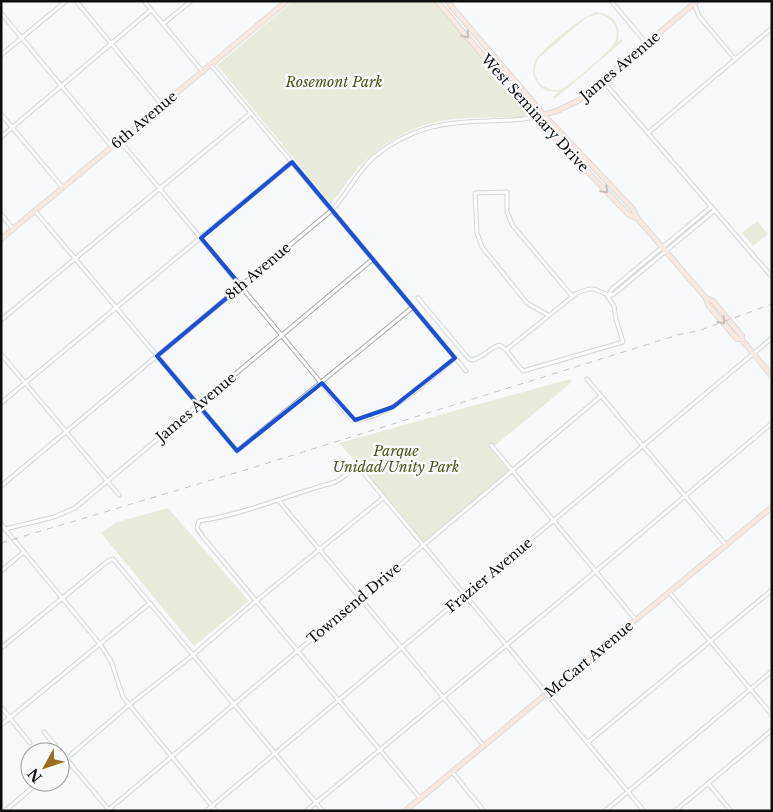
<svg xmlns="http://www.w3.org/2000/svg" width="773" height="812" font-family="'Libre Baskerville',serif">
  <style>
    .green { fill: #d5d9b6; fill-rule: evenodd }
    .lines { fill: none; stroke-linecap: round; stroke-linejoin: round }
    .street-casing { stroke: #a9aaab; stroke-width: 5 }
    .secondary-casing { stroke: #a9aaab; stroke-width: 6 }
    .street { stroke: #fff; stroke-width: 3 }
    .secondary { stroke: #f8d2c1; stroke-width: 4.5 }
    .rail { stroke: #848586; stroke-width: 1; stroke-dasharray: 6 6; stroke-linecap: butt }
    .oneway { stroke: #8f7a71 }
    .marked { fill: none; stroke: #1d4ed8; stroke-width: 4; stroke-linejoin: round }
    .labels { text-anchor: middle; dominant-baseline: central; stroke-width: 5; stroke-linejoin: round; paint-order: stroke }
    .street-label { font-size: 14px; fill: #0e0e0f; stroke: #f8f9fa }
    .park-label { font-size: 14px; font-style: italic; fill: #50531a; stroke: #f8f9fa }
  </style>
  <rect width="100%" height="100%" fill="#f8f9fa"/>
  <!-- green -->
  <g class="green">
    <path d="M293,1h141l93,110v3l-4,3c-25,1 -52,0 -77,3 -33,5 -64,23 -87,47 -10,11 -18,25 -28,37l-114,-139z"/>
    <path d="M596,12c17,1 26,14 22,30l3,-3 2,2 -68,58 -2,-2 6,-5c-8,0 -16,-1 -21,-8 -5,-6 -7,-15 -3,-23 4,-10 50,-47 61,-49zM599,14c16,4 23,19 13,33 -8,8 -42,39 -51,42 -9,3 -19,-1 -24,-10 -4,-7 -2,-15 3,-22l47,-40z"/>
    <polygon points="757,221 768,234 753,246 742,233"/>
    <polygon points="570,379 572,382 491,449 509,471 424,542 387,497 339,443"/>
    <polygon points="168,508 249,601 194,646 101,533 117,522"/>
  </g>
  <g class="lines">
    <defs>
      <g id="street">
        <polyline points="76,1 162,105"/>
        <polyline points="144,1 203,72"/>
        <polyline points="611,1 647,44"/>
        <polyline points="693,1 699,16 735,59"/>
        <polyline points="1,13 112,147"/>
        <polyline points="163,24 191,1"/>
        <polyline points="1,55 66,1"/>
        <polyline points="211,65 466,371"/>
        <polyline points="603,81 772,277"/>
        <polyline points="1,114 63,188"/>
        <polyline points="648,133 772,28"/>
        <polyline points="1,137 151,10"/>
        <path d="M120,141l232,279c38,-1 75,-39 103,-62"/>
        <polyline points="35,211 237,451 413,307"/>
        <polyline points="1,214 13,229"/>
        <polyline points="607,296 614,294 714,211"/>
        <polyline points="608,296 612,289 711,207"/>
        <path d="M418,298l51,61 3,1c11,-2 17,-12 28,-15l6,5 17,21 100,-29 -7,-23 -2,-13 -8,-12 -12,-5h-5l-12,4 -71,57"/>
        <polyline points="548,315 527,303 482,247 477,233 475,193 507,192 507,212 513,226 572,296"/>
        <polyline points="1,320 251,113"/>
        <polyline points="1,354 119,495"/>
        <polyline points="587,379 726,545"/>
        <polyline points="1,403 292,162"/>
        <polyline points="491,445 636,620"/>
        <path d="M1,486l331,-276c16,-16 24,-38 43,-54 35,-28 67,-34 111,-35 17,-1 33,0 49,-4"/>
        <polyline points="278,500 484,746"/>
        <polyline points="1,524 100,644 111,661 123,697 216,811"/>
        <polyline points="5,529 54,517 75,508 373,259"/>
        <polyline points="1,571 24,552"/>
        <polyline points="669,592 772,715"/>
        <polyline points="1,648 108,561 113,559 323,811"/>
        <polyline points="1,707 30,743"/>
        <polyline points="1,725 150,603"/>
        <polyline points="44,732 109,810"/>
        <polyline points="587,743 772,590"/>
        <polyline points="60,764 129,705 193,655 256,601 383,498"/>
        <polyline points="453,773 484,811"/>
        <polyline points="708,783 731,811"/>
        <path d="M420,798l-217,-261 -6,-9 2,-7c46,-7 89,-26 133,-38 11,-2 18,-17 30,-12l282,340"/>
        <polyline points="5,811 39,782"/>
        <polyline points="107,811 601,396"/>
        <polyline points="206,811 772,338"/>
        <polyline points="306,811 596,571 772,423"/>
        <polyline points="605,811 772,671"/>
        <polyline points="675,811 772,730"/>
      </g>
      <g id="secondary">
        <polyline points="437,1 535,117 628,214 638,219"/>
        <polyline points="447,1 544,115 633,209 638,219 706,298 708,305 737,339 741,339"/>
        <polyline points="535,117 557,111 579,100 697,1"/>
        <polyline points="1,239 287,1"/>
        <polyline points="706,298 713,301 742,336 741,339 772,376"/>
        <polyline points="405,811 772,507"/>
      </g>
    </defs>
    <!-- street casing -->
    <use href="#street" class="street-casing"/>
    <!-- secondary casing -->
    <use href="#secondary" class="secondary-casing"/>
    <!-- street -->
    <use href="#street" class="street"/>
    <!-- secondary -->
    <use href="#secondary" class="secondary"/>
    <!-- rail -->
    <polyline class="rail" points="1,543 255,467 681,334 698,331 772,304"/>
  </g>
  <!-- one-way arrows -->
  <defs><path id="oneway-chevron" d="M-2-3.5L2.5 0L-2 3.5" fill="none" stroke-width="1.6" stroke-linecap="round" stroke-linejoin="round" transform="scale(1.25)"/></defs>
  <g class="oneway">
    <use href="#oneway-chevron" transform="translate(466 35) rotate(50)"/>
    <use href="#oneway-chevron" transform="translate(605 190) rotate(46)"/>
    <use href="#oneway-chevron" transform="translate(722 321) rotate(50)"/>
  </g>
  <!-- marked area -->
  <path d="M0 0H773V812H0ZM292,162l163,196 -62,49 -38,13 -33,-37 -85,68 -80,-95 84,-70 -40,-48z" fill="#f8f9fa" fill-opacity=".55" fill-rule="evenodd"/>
  <path class="marked" d="M292,162l163,196 -62,49 -38,13 -33,-37 -85,68 -80,-95 84,-70 -40,-48z"/>
  <g class="labels">
    <!-- street labels -->
    <g class="street-label">
      <text transform="translate(620 66) rotate(-40)">James Avenue</text>
      <text transform="translate(535 113) rotate(48)">West Seminary Drive</text>
      <text transform="translate(144 120) rotate(-40)">6th Avenue</text>
      <text transform="translate(258 271) rotate(-40)">8th Avenue</text>
      <text transform="translate(196 407) rotate(-40)">James Avenue</text>
      <text transform="translate(489 575) rotate(-40)">Frazier Avenue</text>
      <text transform="translate(354 603) rotate(-40)">Townsend Drive</text>
      <text transform="translate(589 659) rotate(-40)">McCart Avenue</text>
    </g>
    <!-- park labels -->
    <g class="park-label">
      <text x="334" y="82">Rosemont Park</text>
      <text x="396" y="451">Parque<tspan x="396" dy="16">Unidad/Unity Park</tspan></text>
    </g>
  </g>
  <!-- border -->
  <rect width="773" height="812" fill="none" stroke="#0e0e0f" stroke-width="5"/>
  <!-- north arrow -->
  <g transform="translate(45 767) rotate(230)"><circle r="24" fill="#f8f9fa" stroke="#9a9b9c"/>
  <path d="M0-4L9 19L0 12L-9 19Z" fill="#9b6e1e"/>
  <text y="-8" font-size="14" font-weight="bold" text-anchor="middle" fill="#0e0e0f">N</text>
  </g>
</svg>
